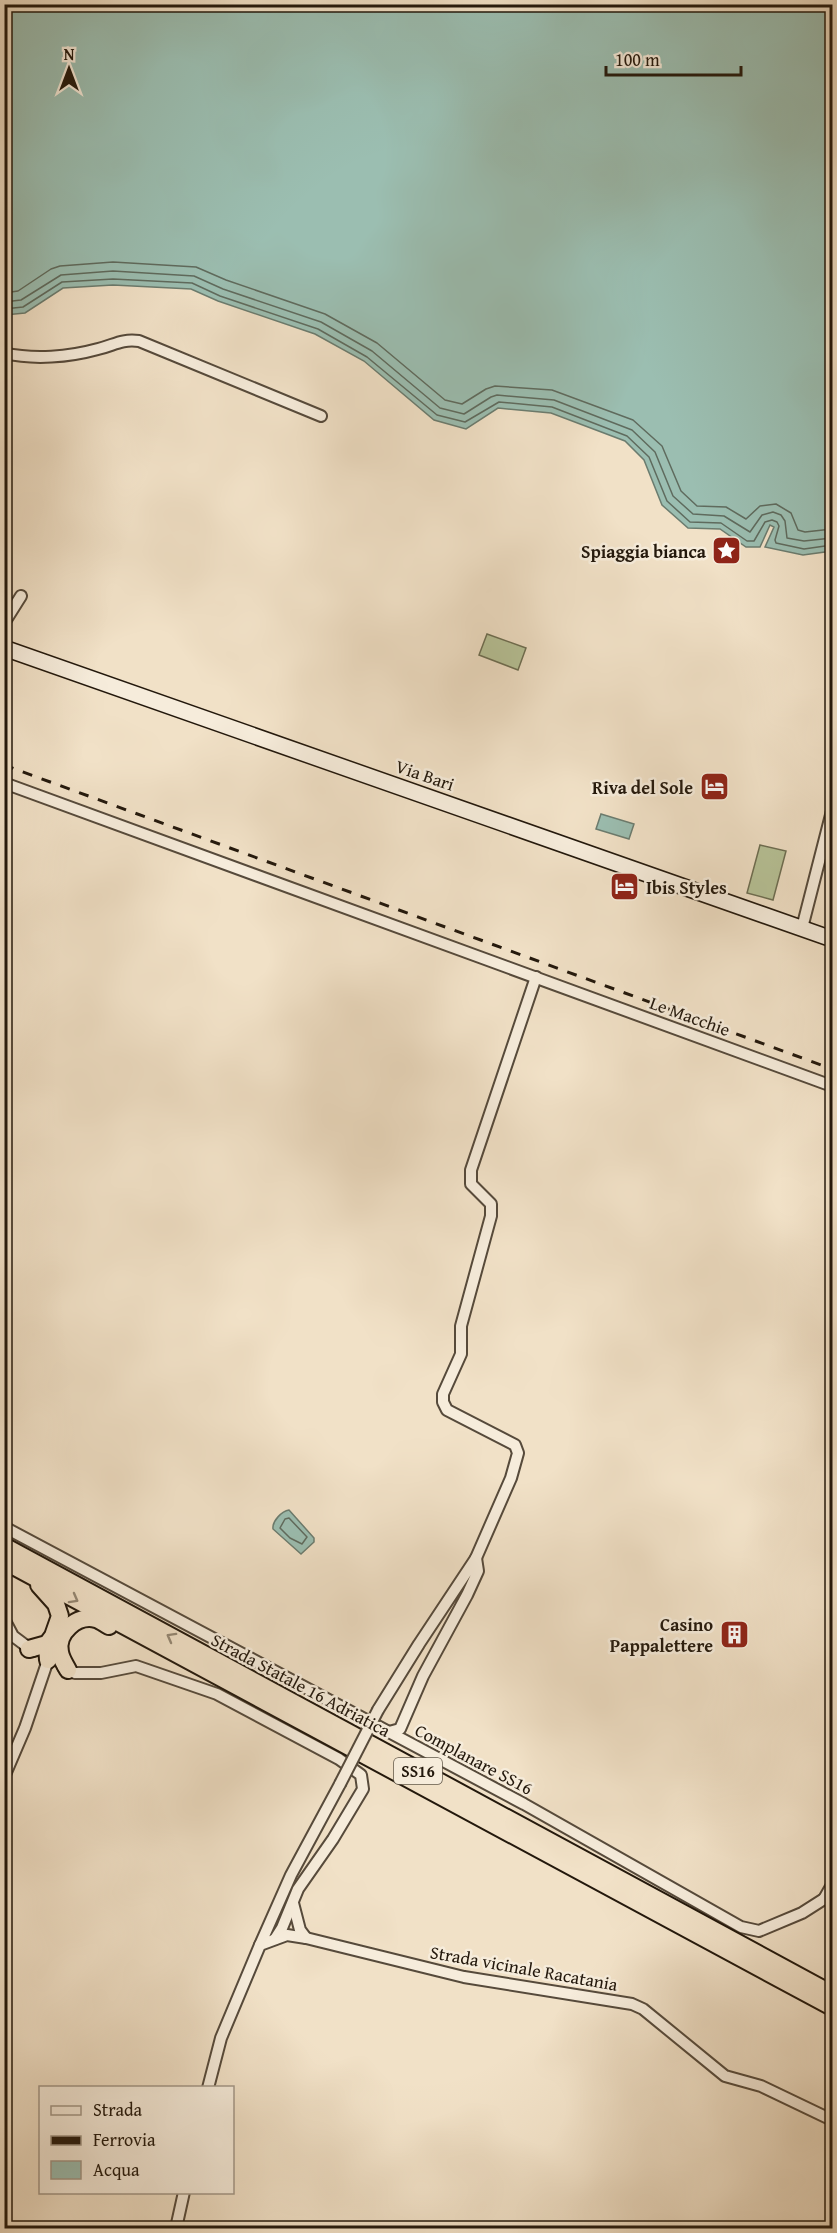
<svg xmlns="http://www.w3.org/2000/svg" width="837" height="2233" font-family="'Gentium Book Plus',serif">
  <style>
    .green { fill: #b7c398; stroke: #6d6e52; stroke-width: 1.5 }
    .water { fill: #9bbeb1; stroke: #6b7c6f; stroke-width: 1.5 }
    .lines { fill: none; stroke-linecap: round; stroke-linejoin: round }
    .shore { stroke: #5f6b5e; stroke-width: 1.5 }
    .minor-casing { stroke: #564a3b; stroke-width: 14 }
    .secondary-casing { stroke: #23180c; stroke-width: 18 }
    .trunk-casing { stroke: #23180c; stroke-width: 20 }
    .minor { stroke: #f6ecdb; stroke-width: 10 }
    .secondary { stroke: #f6ecdb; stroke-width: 15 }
    .trunk { stroke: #f1e1c7; stroke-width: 16 }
    .rail { stroke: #23180c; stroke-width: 3; stroke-dasharray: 10 10; stroke-linecap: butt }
    .minor-bridge-casing { stroke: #564a3b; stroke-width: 14; stroke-linecap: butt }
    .minor-bridge { stroke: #f6ecdb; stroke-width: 10 }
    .oneway { stroke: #948773 }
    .labels { text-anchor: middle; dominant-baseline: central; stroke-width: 5; stroke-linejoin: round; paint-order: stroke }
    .shield { fill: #f6ecdb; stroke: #62584a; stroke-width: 1.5 }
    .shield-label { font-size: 16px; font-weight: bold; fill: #23180c }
    .poi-label { font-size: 18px; font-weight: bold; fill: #23180c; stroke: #f6ecdb; text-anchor: end }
    .street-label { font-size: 18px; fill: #23180c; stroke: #f6ecdb }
  </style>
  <rect width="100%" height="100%" fill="#f1e1c7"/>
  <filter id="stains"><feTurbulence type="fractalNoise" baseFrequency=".00333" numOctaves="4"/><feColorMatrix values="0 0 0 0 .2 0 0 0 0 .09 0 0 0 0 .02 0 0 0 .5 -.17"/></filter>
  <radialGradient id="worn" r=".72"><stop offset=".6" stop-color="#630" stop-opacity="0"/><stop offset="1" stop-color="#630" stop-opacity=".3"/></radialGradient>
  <!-- green -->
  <g class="green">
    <polygon points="487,634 526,648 518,670 479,655"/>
    <polygon points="760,845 786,851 773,900 747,893"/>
  </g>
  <!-- water -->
  <g class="water">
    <polygon points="5,4 832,5 832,551 803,555 765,547 774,527 770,525 760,547 746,547 720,529 688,528 662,505 644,460 625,441 551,413 498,408 466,429 434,420 364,361 315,334 218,301 191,289 113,285 63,288 25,313 5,315"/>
    <polygon points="601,814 634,824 629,839 596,829"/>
    <path d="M289,1510l25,28v4l-13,12 -28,-25c-1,-8 9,-18 16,-19z"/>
  </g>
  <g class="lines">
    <!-- shore -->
    <g class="shore">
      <polyline points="4,293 18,291 51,269 60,266 113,262 196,267 226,280 325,314 377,343 445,400 462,404 486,389 495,386 552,390 633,420 662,446 681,491 697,506 726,507 746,519 760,506 776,504 791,513 798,530 805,532 832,529"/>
      <polyline points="4,302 21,300 61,275 113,271 194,276 223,289 321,322 372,351 440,408 464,414 491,397 497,395 554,400 632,430 655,452 673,496 693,514 724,516 750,532 762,515 773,512 781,515 785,521 787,538 804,541 832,538"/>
      <polyline points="4,309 23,307 62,282 113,279 192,283 220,296 318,329 367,357 437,415 465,422 499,402 552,407 627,436 649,457 667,501 690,522 721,523 747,541 754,541 765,522 772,520 777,522 779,526 775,540 776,543 804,549 832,545"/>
      <polygon points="289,1518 307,1537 302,1544 290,1538 280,1528 285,1519"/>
    </g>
    <defs>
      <g id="minor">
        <path d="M4,353c30,7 65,4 94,-4 17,-4 22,-10 41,-8l182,75"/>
        <polyline points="4,623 21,596"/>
        <polyline points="4,783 832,1086"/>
        <polyline points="802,928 832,811"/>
        <polyline points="4,1527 524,1804 741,1927 759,1931 802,1913 824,1899 832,1900"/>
        <polyline points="476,1558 511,1478 518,1453 515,1445 447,1410 443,1402 443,1394 461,1354 461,1326 491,1216 491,1204 471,1184 471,1170 536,977"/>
        <polyline points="4,1619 13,1636 33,1651"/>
        <polyline points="63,1667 75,1673 101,1673 136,1666 217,1694 339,1759 361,1775 363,1789 333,1839 298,1889 282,1928 275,1939"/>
        <polyline points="378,1710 419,1644 476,1558 478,1571 467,1595 423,1676 400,1729 389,1732"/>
        <polyline points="4,1777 25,1728 48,1660"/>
        <polyline points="824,1899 832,1885"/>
        <polyline points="293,1903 300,1930 306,1938"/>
        <polyline points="260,1945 291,1875 340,1784"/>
        <polyline points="208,2088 221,2038 260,1945 287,1935 306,1938 464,1977 632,2004 643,2009 725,2076 761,2086 832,2120"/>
        <polyline points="176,2228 184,2192"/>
      </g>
      <polyline id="secondary" points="4,648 832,939"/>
      <g id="trunk">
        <polyline points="4,1546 832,1994"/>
        <polyline points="4,1561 832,2007"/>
        <polyline points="47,1644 48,1660"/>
        <polyline points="29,1649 47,1644 53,1636 60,1616 56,1604 39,1585"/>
        <path d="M68,1670c-3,-6 -7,-11 -8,-18 -4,-19 17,-38 36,-33 4,1 9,5 13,7"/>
      </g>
    </defs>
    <!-- minor casing -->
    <use href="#minor" class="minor-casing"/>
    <!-- secondary casing -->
    <use href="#secondary" class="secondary-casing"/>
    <!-- trunk casing -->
    <use href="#trunk" class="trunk-casing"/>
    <!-- minor -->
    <use href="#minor" class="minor"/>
    <!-- secondary -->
    <use href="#secondary" class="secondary"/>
    <!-- trunk -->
    <use href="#trunk" class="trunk"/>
    <!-- rail -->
    <polyline class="rail" points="4,765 832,1069"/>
    <defs>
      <polyline id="minor-bridge" points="340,1784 378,1710"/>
    </defs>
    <!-- minor-bridge casing -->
    <use href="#minor-bridge" class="minor-bridge-casing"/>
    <!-- minor-bridge -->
    <use href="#minor-bridge" class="minor-bridge"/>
  </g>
  <!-- one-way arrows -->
  <defs><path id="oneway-chevron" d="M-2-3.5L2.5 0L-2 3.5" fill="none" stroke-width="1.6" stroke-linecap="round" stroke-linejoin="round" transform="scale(1.5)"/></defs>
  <g class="oneway">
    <use href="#oneway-chevron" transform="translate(74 1599) rotate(29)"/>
    <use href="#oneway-chevron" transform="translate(171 1637) rotate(-151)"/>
  </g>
  <!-- icons -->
  <defs>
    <symbol id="sight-square" viewBox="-11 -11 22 22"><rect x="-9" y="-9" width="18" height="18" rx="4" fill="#8f2418" stroke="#f6ecdb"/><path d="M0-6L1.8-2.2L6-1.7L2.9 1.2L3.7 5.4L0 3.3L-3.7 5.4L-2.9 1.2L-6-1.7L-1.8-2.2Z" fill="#fff"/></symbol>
    <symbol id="hotel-square" viewBox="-11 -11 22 22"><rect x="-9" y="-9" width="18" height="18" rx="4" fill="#8f2418" stroke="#f6ecdb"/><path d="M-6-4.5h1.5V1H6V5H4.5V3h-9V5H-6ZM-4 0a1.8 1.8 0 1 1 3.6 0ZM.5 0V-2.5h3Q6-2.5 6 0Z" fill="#fff"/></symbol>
    <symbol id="building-square" viewBox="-11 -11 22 22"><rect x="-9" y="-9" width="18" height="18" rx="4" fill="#8f2418" stroke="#f6ecdb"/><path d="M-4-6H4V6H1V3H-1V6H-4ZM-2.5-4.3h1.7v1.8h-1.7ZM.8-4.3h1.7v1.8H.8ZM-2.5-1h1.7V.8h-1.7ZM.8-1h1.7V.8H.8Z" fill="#fff"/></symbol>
  </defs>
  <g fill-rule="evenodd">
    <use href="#sight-square" x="710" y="534" width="33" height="33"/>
    <use href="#hotel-square" x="698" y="770" width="33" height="33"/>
    <use href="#hotel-square" x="608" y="870" width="33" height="33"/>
    <use href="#building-square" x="718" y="1618" width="33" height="33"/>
  </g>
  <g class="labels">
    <!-- shield labels -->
    <rect class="shield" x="394" y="1758" width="48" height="26" rx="4.5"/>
    <g class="shield-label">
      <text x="418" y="1771">SS16</text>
    </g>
    <!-- poi labels -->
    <g class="poi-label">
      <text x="706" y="551">Spiaggia bianca</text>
      <text x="693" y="787">Riva del Sole</text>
      <text x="646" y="887" text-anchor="start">Ibis Styles</text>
      <text x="713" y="1624">Casino<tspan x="713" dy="21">Pappalettere</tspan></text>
    </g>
    <!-- street labels -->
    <g class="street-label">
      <text transform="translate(425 775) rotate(19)">Via Bari</text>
      <text transform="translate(690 1016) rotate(20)">Le Macchie</text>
      <text transform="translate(301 1685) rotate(28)">Strada Statale 16 Adriatica</text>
      <text transform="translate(474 1759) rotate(28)">Complanare SS16</text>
      <text transform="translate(524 1968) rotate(10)">Strada vicinale Racatania</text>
    </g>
  </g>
  <!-- margin -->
  <rect width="837" height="2233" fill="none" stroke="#f1e1c7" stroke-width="24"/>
  <rect x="6" y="6" width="825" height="2221" fill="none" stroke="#23180c" stroke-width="3"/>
  <rect x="12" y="12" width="813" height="2209" fill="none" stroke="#23180c" stroke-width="1.5"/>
  <!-- legend -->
  <rect x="39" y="2086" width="195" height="108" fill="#f6ecdb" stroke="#a29788" stroke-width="1.5"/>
  <rect x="51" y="2106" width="30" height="9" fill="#f6ecdb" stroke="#a29788" stroke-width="1.5"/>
  <text x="93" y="2116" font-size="18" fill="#23180c">Strada</text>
  <rect x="51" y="2136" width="30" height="9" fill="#23180c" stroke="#a29788" stroke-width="1.5"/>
  <text x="93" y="2146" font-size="18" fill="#23180c">Ferrovia</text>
  <rect x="51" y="2161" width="30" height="18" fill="#9bbeb1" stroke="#a29788" stroke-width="1.5"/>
  <text x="93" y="2176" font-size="18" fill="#23180c">Acqua</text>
  <!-- north arrow -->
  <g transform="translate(69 69)" stroke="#f6ecdb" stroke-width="4.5" paint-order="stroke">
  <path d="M0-4.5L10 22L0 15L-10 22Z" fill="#23180c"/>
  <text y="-9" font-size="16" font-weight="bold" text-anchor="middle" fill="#23180c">N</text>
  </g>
  <!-- scale -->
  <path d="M606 66v9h135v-9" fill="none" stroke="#23180c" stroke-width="3"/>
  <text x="615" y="66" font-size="18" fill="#23180c" stroke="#f6ecdb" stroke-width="4.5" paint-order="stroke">100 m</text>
  <rect width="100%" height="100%" filter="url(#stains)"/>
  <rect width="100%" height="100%" fill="url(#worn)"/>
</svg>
